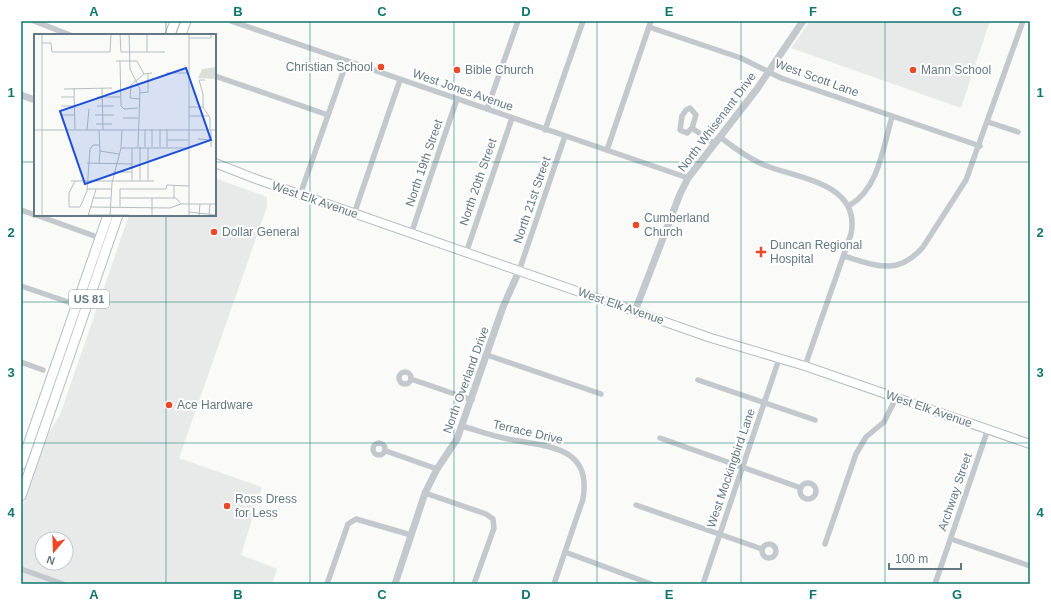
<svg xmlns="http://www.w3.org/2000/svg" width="1051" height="605" font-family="Helvetica,sans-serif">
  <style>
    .built { fill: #e8eae9; fill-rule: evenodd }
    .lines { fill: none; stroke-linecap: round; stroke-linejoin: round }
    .secondary-casing { stroke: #b5bcc1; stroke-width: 10 }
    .primary-casing { stroke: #b6bcc0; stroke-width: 11 }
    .minor { stroke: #c3c8cc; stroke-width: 5.5 }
    .tertiary { stroke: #c3c8cc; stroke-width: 7 }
    .secondary { stroke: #fff; stroke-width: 8 }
    .primary { stroke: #fff; stroke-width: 9 }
    .grid { fill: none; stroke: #0f766e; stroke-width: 1; stroke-opacity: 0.55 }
    .poi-dot { fill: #ec4826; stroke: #fff; stroke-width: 1.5 }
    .labels { text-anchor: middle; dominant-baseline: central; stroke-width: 4; stroke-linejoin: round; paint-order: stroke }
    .shield { fill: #fff; stroke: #92a0a9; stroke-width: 1 }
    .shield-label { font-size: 11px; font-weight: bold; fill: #647884 }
    .poi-label { font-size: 12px; fill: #647884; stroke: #fff; text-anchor: start }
    .street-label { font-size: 12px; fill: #647884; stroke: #fff }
    .inset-road { fill: none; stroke: #b5bec3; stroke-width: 1 }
    .view { fill: #1d4ed8; fill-opacity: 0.15; stroke: #1d4ed8; stroke-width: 2 }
    .inset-edge { fill: none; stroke: #647884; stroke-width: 2 }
    .neatline { fill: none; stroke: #0f766e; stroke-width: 1.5 }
    .grid-label { font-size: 13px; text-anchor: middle; font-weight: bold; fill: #0f766e }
  </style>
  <rect width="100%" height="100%" fill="#fafaf8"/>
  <!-- built -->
  <g class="built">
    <polygon points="810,21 990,21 961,108 791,48"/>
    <path d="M215,178l52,19v10l-88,251 83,29 -21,68 36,14 -5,15h-251v-73l27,-77 12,-19 69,-200h86zM42,539h24v24h-24z"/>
  </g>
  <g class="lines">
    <defs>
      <polyline id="secondary" points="215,163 256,179 711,338 805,366 1030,444"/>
      <g id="primary">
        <polyline points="170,35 175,21"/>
        <polyline points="181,35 186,21"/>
        <polyline points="21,465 108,215"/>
        <polyline points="21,496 118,215"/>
      </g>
    </defs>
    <!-- secondary casing -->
    <use href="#secondary" class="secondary-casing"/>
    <!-- primary casing -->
    <use href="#primary" class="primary-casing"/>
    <!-- minor -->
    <g class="minor">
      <polyline points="34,21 70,35"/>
      <polyline points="231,21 688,178"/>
      <polyline points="649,27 741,58 781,78 980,146"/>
      <polyline points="215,76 328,115"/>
      <polyline points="487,109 518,21"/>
      <polyline points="988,122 1018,132"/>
      <polyline points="692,128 687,133 680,130 682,116 686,110 690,108 696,115 692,128 715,144"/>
      <polyline points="545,130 583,21"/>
      <path d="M720,137c14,11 28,21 44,28 35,14 97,18 87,69l-46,132"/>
      <polyline points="607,150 651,21"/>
      <polyline points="300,195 347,61"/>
      <path d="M850,205c29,-17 33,-58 42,-88"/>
      <polyline points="21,210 35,215"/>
      <polyline points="354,214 400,80"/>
      <polyline points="36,215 100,238"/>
      <polyline points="411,234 457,99"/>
      <polyline points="466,253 512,118"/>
      <path d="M844,256c33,10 54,20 79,-9l43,-67 57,-159"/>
      <polyline points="519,271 565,136"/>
      <polyline points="21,286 77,305"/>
      <polyline points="487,355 601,394"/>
      <polyline points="21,362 43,370"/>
      <circle cx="405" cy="378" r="6"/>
      <polyline points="411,379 472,400"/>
      <polyline points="698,380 815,420"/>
      <path d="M462,426c17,5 33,11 51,14 36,7 79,7 70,59l-29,85"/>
      <polyline points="660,438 801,488"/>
      <circle cx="379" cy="449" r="6"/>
      <polyline points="386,451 437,469"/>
      <circle cx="808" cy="491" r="8"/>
      <polyline points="425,493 486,514 493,519 494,528 474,584"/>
      <polyline points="636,505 762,549"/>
      <polyline points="951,539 1030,566"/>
      <circle cx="769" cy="551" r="7"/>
      <polyline points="825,544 856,454 866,437 884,422 896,398"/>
      <polyline points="565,552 651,584"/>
      <polyline points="21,569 63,584"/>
      <polyline points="327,584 348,524 356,519 411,535"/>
      <polyline points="703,584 779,359"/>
      <polyline points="935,584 988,429"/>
    </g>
    <!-- tertiary -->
    <g class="tertiary">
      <polyline points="21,95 35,100"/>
      <polyline points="635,311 680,194 688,178 757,89 803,21"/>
      <polyline points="395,584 425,493 437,469 457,439 503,307 519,271"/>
    </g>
    <!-- secondary -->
    <use href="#secondary" class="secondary"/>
    <!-- primary -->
    <use href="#primary" class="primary"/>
  </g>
  <!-- grid -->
  <path class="grid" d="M166,21v14M310,21v563M454,21v563M597,21v563M741,21v563M885,21v563M21,162h14M215,162h815M166,215v369M21,302h1009M21,443h1009"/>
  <!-- markers -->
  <g class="poi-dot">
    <circle cx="381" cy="67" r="4"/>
    <circle cx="457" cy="70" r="4"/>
    <circle cx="913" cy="70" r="4"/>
    <circle cx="636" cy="225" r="4"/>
    <circle cx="214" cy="232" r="4"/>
    <path d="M759 246h4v4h4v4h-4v4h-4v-4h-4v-4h4z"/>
    <circle cx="169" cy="405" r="4"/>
    <circle cx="227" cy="506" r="4"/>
  </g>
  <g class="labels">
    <!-- shield labels -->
    <rect class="shield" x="69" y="290" width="40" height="18" rx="3"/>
    <g class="shield-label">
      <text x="89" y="299">US 81</text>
    </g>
    <!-- poi labels -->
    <g class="poi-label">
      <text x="373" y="67" text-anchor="end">Christian School</text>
      <text x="465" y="70">Bible Church</text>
      <text x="921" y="70">Mann School</text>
      <text x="644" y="218">Cumberland<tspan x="644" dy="14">Church</tspan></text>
      <text x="222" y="232">Dollar General</text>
      <text x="770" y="245">Duncan Regional<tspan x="770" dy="14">Hospital</tspan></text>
      <text x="177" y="405">Ace Hardware</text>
      <text x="235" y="499">Ross Dress<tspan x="235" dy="14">for Less</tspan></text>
    </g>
    <!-- street labels -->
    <g class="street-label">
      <text transform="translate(817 78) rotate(20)">West Scott Lane</text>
      <text transform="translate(463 90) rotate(19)">West Jones Avenue</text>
      <text transform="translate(717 122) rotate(-53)">North Whisenant Drive</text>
      <text transform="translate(424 163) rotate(-71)">North 19th Street</text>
      <text transform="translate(478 182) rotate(-71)">North 20th Street</text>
      <text transform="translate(315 200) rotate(19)">West Elk Avenue</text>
      <text transform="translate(532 200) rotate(-71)">North 21st Street</text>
      <text transform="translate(621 306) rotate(19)">West Elk Avenue</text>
      <text transform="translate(466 380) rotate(-70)">North Overland Drive</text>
      <text transform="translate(929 409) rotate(19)">West Elk Avenue</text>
      <text transform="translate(528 432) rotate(13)">Terrace Drive</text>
      <text transform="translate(731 468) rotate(-71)">West Mockingbird Lane</text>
      <text transform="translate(955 492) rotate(-71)">Archway Street</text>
    </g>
  </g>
  <!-- overview -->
  <g transform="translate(34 34)">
    <rect width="182" height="182" fill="#fafaf8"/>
    <path d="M182,33v12l-18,-1 4,-9z" fill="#dae0d7"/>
    <path class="inset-road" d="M86,0l1,18h44M95,0l1,35 10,20 -2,58M155,4h22v-4M8,9h9l1,9h58l1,-18M113,18v-18M82,27h21l7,13M86,27l1,45 3,3 14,-1M132,39h23M171,46h-6l4,14v13l7,11v12M40,54l1,42M68,54l1,42M30,55l48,-1M106,59l8,-1v-19M27,63h13M63,63h23M106,65l-10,-1 1,-13 13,-11 8,-1M27,72h13M63,72h17M155,73h14M27,81h13M61,81h19M155,82h19M89,84h15M62,90h16M111,95v18M0,96h155M8,96v-96M8,96v86M53,96l2,-21M65,96l1,21 19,3M155,96h27M164,105l13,1M133,106h21M118,113v-18M126,113v-18M133,113v-18M177,113v-17M87,114h67M98,114v33M53,129l45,1M65,129l1,-12M79,138h19M37,147h83M41,147l-6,12v14h11l7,-16 3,-42 3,-4h6M106,147v-34M114,147v-33M140,151v13M53,155h24M132,155l1,-4 22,1M60,164h17M86,164h56l5,6M118,164v18M56,173l80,1 11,-4h35M86,173v-18h46M155,178l27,3M54,181h41M54,182l8,-27M76,182l2,-33 9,-35 1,-19M155,182v-182M165,182l1,-12M175,182l1,-12"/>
    <path class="view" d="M152,34l25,72 -126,44 -25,-73z"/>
    <rect width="182" height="182" class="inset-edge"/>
  </g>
  <!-- border -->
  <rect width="1051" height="605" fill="none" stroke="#ffffff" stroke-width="44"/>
  <!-- north arrow -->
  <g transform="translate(54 551) rotate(199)"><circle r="19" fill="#ffffff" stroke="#c1c9ce"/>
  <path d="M0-3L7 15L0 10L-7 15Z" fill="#ec4826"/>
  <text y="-6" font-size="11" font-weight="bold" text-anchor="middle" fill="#647884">N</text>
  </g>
  <!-- scale -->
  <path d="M889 563v6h72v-6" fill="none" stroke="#647884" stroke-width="2"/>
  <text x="895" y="563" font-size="12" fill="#647884" stroke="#ffffff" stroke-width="3" paint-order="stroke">100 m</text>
  <rect x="22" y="22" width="1007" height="561" class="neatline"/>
  <g class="grid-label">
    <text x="94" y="16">A</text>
    <text x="238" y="16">B</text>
    <text x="382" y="16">C</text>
    <text x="526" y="16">D</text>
    <text x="669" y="16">E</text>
    <text x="813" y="16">F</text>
    <text x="957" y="16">G</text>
    <text x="11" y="97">1</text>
    <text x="1040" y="97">1</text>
    <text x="11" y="237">2</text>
    <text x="1040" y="237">2</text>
    <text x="11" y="377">3</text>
    <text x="1040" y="377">3</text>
    <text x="11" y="517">4</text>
    <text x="1040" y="517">4</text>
    <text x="94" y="599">A</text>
    <text x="238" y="599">B</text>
    <text x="382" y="599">C</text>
    <text x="526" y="599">D</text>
    <text x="669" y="599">E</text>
    <text x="813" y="599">F</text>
    <text x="957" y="599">G</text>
  </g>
</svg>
